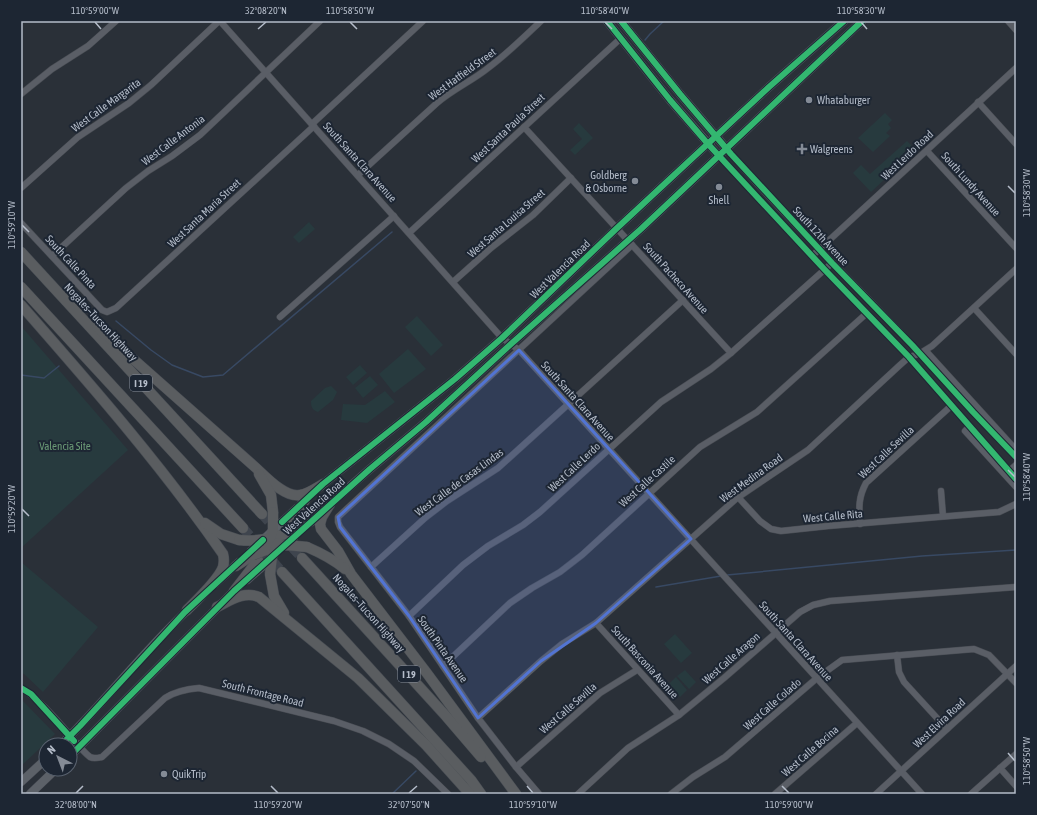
<svg xmlns="http://www.w3.org/2000/svg" width="1037" height="815" font-family="'Asap Condensed',sans-serif">
  <style>
    .green { fill: #273a3e }
    .lines { fill: none; stroke-linecap: round; stroke-linejoin: round }
    .stream { stroke: #384963; stroke-width: 1.5 }
    .highway-tunnel { stroke: #3f454e; stroke-width: 10; stroke-dasharray: 10 5; stroke-linecap: butt }
    .minor-casing { stroke: #484c53; stroke-width: 7 }
    .major-casing { stroke: #484c55; stroke-width: 9 }
    .highway-casing { stroke: #474c53; stroke-width: 11 }
    .minor { stroke: #5a5e66; stroke-width: 6 }
    .major { stroke: #5c6168; stroke-width: 8 }
    .highway { stroke: #5a5d60; stroke-width: 10 }
    .major-bridge-casing { stroke: #484c55; stroke-width: 9; stroke-linecap: butt }
    .highway-bridge-casing { stroke: #474c53; stroke-width: 11; stroke-linecap: butt }
    .major-bridge { stroke: #5c6168; stroke-width: 8 }
    .highway-bridge { stroke: #5a5d60; stroke-width: 10 }
    .cycleway-casing { stroke: #1d2633; stroke-width: 8 }
    .cycleway { stroke: #33b770; stroke-width: 6 }
    .marked { fill: #5274d3; fill-opacity: 0.2; stroke: #5274d3; stroke-width: 3; stroke-linejoin: round }
    .ticks { fill: none; stroke: #b4bcc9; stroke-width: 1.5 }
    .poi-dot { fill: #848b96; stroke: #1d2633; stroke-width: 1.5 }
    .labels { text-anchor: middle; dominant-baseline: central; stroke-width: 4; stroke-linejoin: round; paint-order: stroke }
    .shield { fill: #1d2633; stroke: #878f9c; stroke-width: 1 }
    .shield-label { font-size: 10px; font-weight: bold; fill: #b4bcc9 }
    .street-label { font-size: 11px; fill: #b4bcc9; stroke: #1d2633 }
    .poi-label { font-size: 11px; fill: #b4bcc9; stroke: #1d2633; text-anchor: start }
    .park-label { font-size: 11px; fill: #6b9a76; stroke: #1d2633 }
    .neatline { fill: none; stroke: #b4bcc9; stroke-width: 1.5 }
    .ticks-label { font-size: 10px; text-anchor: middle; fill: #b4bcc9 }
  </style>
  <rect width="100%" height="100%" fill="#2a3038"/>
  <!-- green -->
  <g class="green">
    <polygon points="885,113 892,120 888,124 891,128 886,133 890,136 873,152 858,138"/>
    <polygon points="579,123 593,138 575,155 570,150 582,139 573,129"/>
    <polygon points="907,141 916,150 871,192 853,173 861,165 870,174"/>
    <polygon points="309,222 315,229 299,243 293,237"/>
    <polygon points="417,316 443,345 431,356 405,327"/>
    <polygon points="21,326 128,450 21,548"/>
    <polygon points="408,349 426,369 394,393 379,374"/>
    <polygon points="360,365 367,373 353,385 346,377"/>
    <polygon points="370,376 378,385 363,398 355,388"/>
    <path d="M331,386l6,6 -4,8 -15,12c-6,-2 -7,-5 -7,-11l14,-13z"/>
    <polygon points="385,391 395,402 367,423 341,420 343,404 365,405"/>
    <polygon points="21,562 98,627 43,692 24,674 21,673"/>
    <polygon points="675,634 692,653 681,663 664,644"/>
    <polygon points="685,670 696,682 689,689 677,676"/>
    <polygon points="676,677 687,690 680,697 669,684"/>
    <polygon points="21,699 55,734 21,766"/>
  </g>
  <g class="lines">
    <!-- stream -->
    <g class="stream">
      <polyline points="645,40 650,34 664,21"/>
      <polyline points="116,321 151,350 172,365 203,377 223,375 392,232"/>
      <polyline points="21,375 44,378 59,366"/>
      <polyline points="727,575 922,556 1016,550"/>
      <polyline points="656,587 721,576"/>
      <polyline points="392,794 416,771"/>
    </g>
    <!-- highway-tunnel -->
    <g class="highway-tunnel">
      <polyline points="262,514 302,558"/>
      <polyline points="243,528 282,572"/>
    </g>
    <defs>
      <g id="minor">
        <polyline points="220,21 502,338 519,350 568,404 922,794"/>
        <polyline points="1008,21 1016,30"/>
        <polyline points="21,94 52,69 88,46 116,21"/>
        <polyline points="978,102 1016,144"/>
        <polyline points="312,124 423,21"/>
        <polyline points="524,127 731,353"/>
        <path d="M726,148c58,69 124,130 185,196 35,38 69,76 105,113"/>
        <polyline points="927,151 1016,248"/>
        <polyline points="718,155 825,270 909,357 1016,479"/>
        <path d="M358,175l79,-72c16,-14 35,-22 51,-35 19,-14 36,-31 53,-47"/>
        <polyline points="21,188 78,137 129,103 151,85 219,21"/>
        <polyline points="21,223 102,310 107,312 116,308 314,126"/>
        <polyline points="409,233 621,38"/>
        <polyline points="52,256 126,188 148,171 172,156 200,135 320,21"/>
        <polyline points="812,256 1016,68"/>
        <polyline points="453,282 491,248 533,215 571,178"/>
        <polyline points="974,308 1016,354"/>
        <polyline points="280,317 394,216"/>
        <polyline points="926,351 1016,450"/>
        <polyline points="969,427 965,431 1016,487"/>
        <polyline points="1009,471 1016,465"/>
        <polyline points="941,491 943,516"/>
        <polyline points="738,497 760,521 771,529 781,531 828,526 999,512 1016,504"/>
        <path d="M860,524c-1,-16 -2,-26 6,-41l85,-77"/>
        <polyline points="371,567 425,518 447,501 498,468 683,300"/>
        <polyline points="409,616 463,565 488,546 523,525 540,512 661,402 711,369 731,353 832,263"/>
        <polyline points="596,623 679,715"/>
        <polyline points="897,655 899,672 904,682 947,729"/>
        <polyline points="443,666 510,603 532,588 560,572 582,555 700,447 757,412 867,313"/>
        <path d="M21,688c18,11 34,30 48,46 6,7 13,17 21,23 4,2 7,1 12,0l63,-59c11,-7 21,-9 34,-10l135,33 29,10 26,13 25,17 34,33"/>
        <polyline points="478,718 541,661 562,644 596,623 737,498 808,450 900,365 909,357 919,354 932,346 1016,269"/>
        <polyline points="516,767 600,693 637,670"/>
        <polyline points="1000,768 1016,786"/>
        <polyline points="539,794 516,767 478,718 409,616 340,527 338,522 338,517 632,245"/>
        <polyline points="578,794 628,748 679,715 724,678 800,612 813,605 830,601 1016,587"/>
        <polyline points="671,794 693,777 725,757 817,678 842,660 974,649 989,655 1016,683"/>
        <polyline points="775,794 857,723"/>
        <polyline points="876,794 1016,666"/>
        <polyline points="971,794 1016,754"/>
      </g>
      <g id="major">
        <polyline points="607,21 670,100 718,155"/>
        <polyline points="621,21 680,94 726,148"/>
        <polyline points="318,488 455,379 502,338 616,229 769,87 844,21"/>
        <polyline points="282,522 297,508"/>
        <polyline points="307,524 370,469 426,422 511,344 641,229 862,21"/>
        <polyline points="247,580 263,566"/>
        <polyline points="215,584 239,562"/>
        <path d="M61,745c45,-44 83,-95 130,-138"/>
        <polyline points="70,756 238,587"/>
        <polyline points="21,782 46,759"/>
        <polyline points="30,794 56,769"/>
      </g>
      <g id="highway">
        <polyline points="21,252 262,514"/>
        <polyline points="21,287 243,528"/>
        <path d="M21,305c71,81 141,161 202,249 1,4 1,9 0,13 -4,12 -26,33 -36,43"/>
        <path d="M97,327l158,140c11,10 30,31 45,28 8,-1 16,-7 23,-11"/>
        <polyline points="259,474 271,495 273,512"/>
        <polyline points="330,504 322,517 320,524 321,529 338,551 351,574 426,672 516,794"/>
        <polyline points="205,523 221,534 239,540"/>
        <polyline points="287,527 305,500"/>
        <polyline points="292,532 311,521"/>
        <path d="M307,547c14,6 26,12 38,22"/>
        <polyline points="302,558 445,715 481,757"/>
        <polyline points="236,566 253,555"/>
        <polyline points="282,572 471,780 481,794"/>
        <polyline points="270,574 274,596 284,613"/>
        <polyline points="234,591 258,560"/>
        <path d="M217,607c14,-7 27,-16 42,-10l99,81 68,67 44,49"/>
      </g>
    </defs>
    <!-- minor casing -->
    <use href="#minor" class="minor-casing"/>
    <!-- major casing -->
    <use href="#major" class="major-casing"/>
    <!-- highway casing -->
    <use href="#highway" class="highway-casing"/>
    <!-- minor -->
    <use href="#minor" class="minor"/>
    <!-- major -->
    <use href="#major" class="major"/>
    <!-- highway -->
    <use href="#highway" class="highway"/>
    <defs>
      <g id="major-bridge">
        <polyline points="286,545 295,536"/>
        <polyline points="250,552 282,522"/>
        <polyline points="263,566 272,557"/>
      </g>
      <g id="highway-bridge">
        <path d="M239,540c20,2 34,-2 53,-8"/>
        <polyline points="268,543 273,530 273,512"/>
        <polyline points="253,555 276,546 286,545 307,547"/>
        <polyline points="270,574 272,557 278,543"/>
      </g>
    </defs>
    <!-- major-bridge casing -->
    <use href="#major-bridge" class="major-bridge-casing"/>
    <!-- highway-bridge casing -->
    <use href="#highway-bridge" class="highway-bridge-casing"/>
    <!-- major-bridge -->
    <use href="#major-bridge" class="major-bridge"/>
    <!-- highway-bridge -->
    <use href="#highway-bridge" class="highway-bridge"/>
    <defs>
      <g id="cycleway">
        <polyline points="607,21 670,100 708,144 825,270 909,357 1016,479"/>
        <polyline points="621,21 680,94 731,154 832,263 912,345 973,412 1016,457"/>
        <polyline points="282,522 323,484 455,379 502,338 616,229 769,87 844,21"/>
        <polyline points="21,688 31,694 74,741"/>
        <polyline points="61,745 80,726 185,612 263,540"/>
        <polyline points="70,756 234,591 370,469 426,422 511,344 641,229 862,21"/>
      </g>
    </defs>
    <!-- cycleway casing -->
    <use href="#cycleway" class="cycleway-casing"/>
    <!-- cycleway -->
    <use href="#cycleway" class="cycleway"/>
  </g>
  <!-- marked area -->
  <path class="marked" d="M519,350l172,189 -95,84 -55,38 -63,57 -69,-102 -69,-89 -2,-10z"/>
  <!-- ticks -->
  <path class="ticks" d="M95,22l6,7M350,22l7,7M605,22l7,7M861,22l6,7M258,29l8,-7M1008,186l7,7M22,225l7,7M1008,470l7,7M22,509l7,7M1008,753l7,8M271,786l7,7M527,786l6,7M782,786l7,7M76,793l7,-7M409,793l8,-7"/>
  <!-- markers -->
  <g class="poi-dot">
    <circle cx="809" cy="100" r="4"/>
    <path d="M800 143h4v4h4v4h-4v4h-4v-4h-4v-4h4z"/>
    <circle cx="635" cy="181" r="4"/>
    <circle cx="719" cy="187" r="4"/>
    <circle cx="164" cy="774" r="4"/>
  </g>
  <g class="labels">
    <!-- shield labels -->
    <g class="shield">
      <rect x="130" y="375" width="22" height="16" rx="3"/>
      <rect x="398" y="666" width="22" height="16" rx="3"/>
    </g>
    <g class="shield-label">
      <text x="141" y="383">I 19</text>
      <text x="409" y="674">I 19</text>
    </g>
    <!-- street labels -->
    <g class="street-label">
      <text transform="translate(462 74) rotate(-36)">West Hatfield Street</text>
      <text transform="translate(106 105) rotate(-36)">West Calle Margarita</text>
      <text transform="translate(508 128) rotate(-43)">West Santa Paula Street</text>
      <text transform="translate(173 140) rotate(-37)">West Calle Antonia</text>
      <text transform="translate(907 155) rotate(-43)">West Lerdo Road</text>
      <text transform="translate(360 162) rotate(48)">South Santa Clara Avenue</text>
      <text transform="translate(971 184) rotate(48)">South Lundy Avenue</text>
      <text transform="translate(204 213) rotate(-43)">West Santa Maria Street</text>
      <text transform="translate(506 223) rotate(-41)">West Santa Louisa Street</text>
      <text transform="translate(821 236) rotate(47)">South 12th Avenue</text>
      <text transform="translate(71 262) rotate(47)">South Calle Pinta</text>
      <text transform="translate(560 269) rotate(-44)">West Valencia Road</text>
      <text transform="translate(676 278) rotate(48)">South Pacheco Avenue</text>
      <text transform="translate(101 322) rotate(47)">Nogales–Tucson Highway</text>
      <text transform="translate(578 401) rotate(48)">South Santa Clara Avenue</text>
      <text transform="translate(886 452) rotate(-43)">West Calle Sevilla</text>
      <text transform="translate(574 467) rotate(-43)">West Calle Lerdo</text>
      <text transform="translate(751 478) rotate(-36)">West Medina Road</text>
      <text transform="translate(647 481) rotate(-42)">West Calle Castile</text>
      <text transform="translate(459 482) rotate(-36)">West Calle de Casas Lindas</text>
      <text transform="translate(314 506) rotate(-42)">West Valencia Road</text>
      <text transform="translate(833 516) rotate(-5)">West Calle Rita</text>
      <text transform="translate(369 613) rotate(48)">Nogales–Tucson Highway</text>
      <text transform="translate(796 641) rotate(48)">South Santa Clara Avenue</text>
      <text transform="translate(443 649) rotate(55)">South Pinta Avenue</text>
      <text transform="translate(731 658) rotate(-41)">West Calle Aragon</text>
      <text transform="translate(645 662) rotate(48)">South Basconia Avenue</text>
      <text transform="translate(263 693) rotate(14)">South Frontage Road</text>
      <text transform="translate(772 704) rotate(-41)">West Calle Colado</text>
      <text transform="translate(568 708) rotate(-41)">West Calle Sevilla</text>
      <text transform="translate(939 723) rotate(-43)">West Elvira Road</text>
      <text transform="translate(810 751) rotate(-41)">West Calle Bocina</text>
    </g>
    <!-- poi labels -->
    <g class="poi-label">
      <text x="817" y="100">Whataburger</text>
      <text x="810" y="149">Walgreens</text>
      <text x="627" y="175" text-anchor="end">Goldberg<tspan x="627" dy="13">&amp; Osborne</tspan></text>
      <text x="719" y="200" text-anchor="middle">Shell</text>
      <text x="172" y="774">QuikTrip</text>
    </g>
    <!-- park labels -->
    <g class="park-label">
      <text x="65" y="446">Valencia Site</text>
    </g>
  </g>
  <!-- border -->
  <rect width="1037" height="815" fill="none" stroke="#1d2633" stroke-width="44"/>
  <!-- north arrow -->
  <g transform="translate(58 757) rotate(318)"><circle r="19" fill="#1d2633" stroke="#59626f"/>
  <path d="M0-3L7 15L0 10L-7 15Z" fill="#848b96"/>
  <text y="-6" font-size="11" font-weight="bold" text-anchor="middle" fill="#b4bcc9">N</text>
  </g>
  <rect x="22" y="22" width="993" height="771" class="neatline"/>
  <g class="ticks-label">
    <text x="95" y="14">110°59'00"W</text>
    <text x="266" y="14">32°08'20"N</text>
    <text x="350" y="14">110°58'50"W</text>
    <text x="605" y="14">110°58'40"W</text>
    <text x="861" y="14">110°58'30"W</text>
    <text transform="translate(1026 193) rotate(-90)" y="4">110°58'30"W</text>
    <text transform="translate(11 225) rotate(-90)" y="4">110°59'10"W</text>
    <text transform="translate(1026 477) rotate(-90)" y="4">110°58'40"W</text>
    <text transform="translate(11 509) rotate(-90)" y="4">110°59'20"W</text>
    <text transform="translate(1026 761) rotate(-90)" y="4">110°58'50"W</text>
    <text x="76" y="808">32°08'00"N</text>
    <text x="278" y="808">110°59'20"W</text>
    <text x="409" y="808">32°07'50"N</text>
    <text x="533" y="808">110°59'10"W</text>
    <text x="789" y="808">110°59'00"W</text>
  </g>
</svg>
